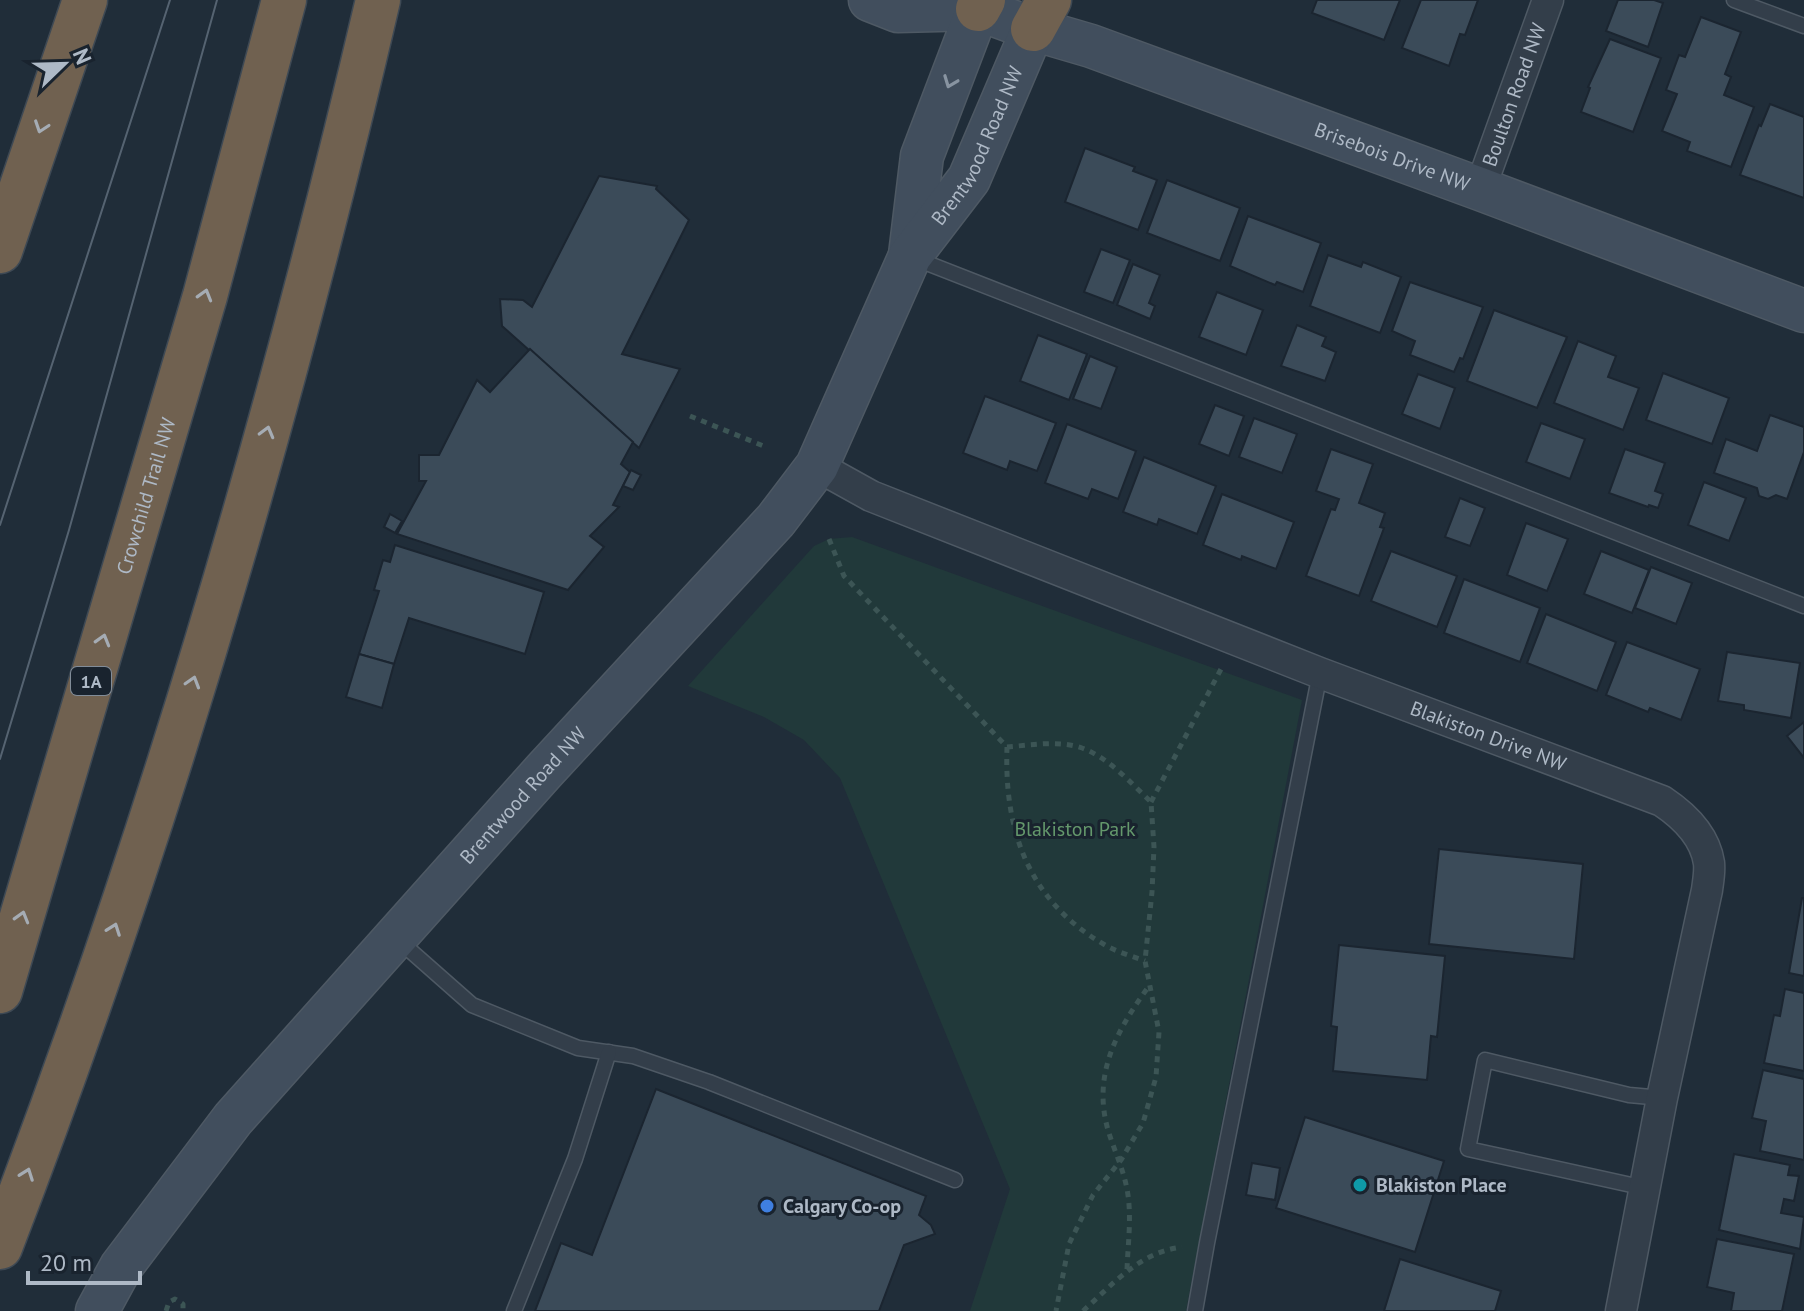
<svg xmlns="http://www.w3.org/2000/svg" width="1804" height="1311" font-family="'PT Sans',sans-serif">
  <style>
    .green { fill: #21393a }
    .building { fill: #3b4b59; stroke: #1b2530; stroke-width: 2 }
    .lines { fill: none; stroke-linecap: round; stroke-linejoin: round }
    .lane-casing { stroke: #4e5964; stroke-width: 17 }
    .street-casing { stroke: #4e5964; stroke-width: 33 }
    .secondary-casing { stroke: #4e5964; stroke-width: 45 }
    .highway-casing { stroke: #3e4954; stroke-width: 47 }
    .path { stroke: #3c5555; stroke-width: 5; stroke-dasharray: 6 6; stroke-linecap: butt }
    .lane { stroke: #333e4a; stroke-width: 14 }
    .street { stroke: #333e4a; stroke-width: 30 }
    .secondary { stroke: #414e5d; stroke-width: 42 }
    .highway { stroke: #706150; stroke-width: 44 }
    .tram { stroke: #556371; stroke-width: 2 }
    .oneway { stroke: #8894a1 }
    .oneway2 { stroke: #a5acb4 }
    .culture-dot { fill: #0f9aa8; stroke: #19232e; stroke-width: 3 }
    .shop-dot { fill: #3f7fe0; stroke: #19232e; stroke-width: 3 }
    .labels { text-anchor: middle; dominant-baseline: central; stroke-width: 6; stroke-linejoin: round; paint-order: stroke }
    .shield { fill: #19232e; stroke: #818c98; stroke-width: 2 }
    .shield-label { font-size: 18px; font-weight: bold; fill: #aeb9c6 }
    .street-label { font-size: 20px; fill: #aeb9c6; stroke: #19232e }
    .park-label { font-size: 20px; fill: #64986c; stroke: #19232e }
    .poi-label { font-size: 20px; font-weight: bold; fill: #aeb9c6; stroke: #19232e; text-anchor: start }
  </style>
  <rect width="100%" height="100%" fill="#202d39"/>
  <!-- green -->
  <polygon class="green" points="852,537 1302,700 1186,1311 970,1311 1010,1189 840,778 804,740 764,717 688,686 814,546 829,539"/>
  <!-- building -->
  <g class="building">
    <polygon points="1317,0 1400,0 1384,40 1312,13"/>
    <polygon points="1421,0 1478,0 1465,35 1460,34 1449,66 1402,48"/>
    <polygon points="1618,0 1654,0 1663,3 1648,47 1606,31"/>
    <polygon points="1701,17 1741,32 1725,74 1731,77 1724,95 1754,107 1731,167 1687,151 1690,142 1662,131 1677,94 1666,90 1679,55 1685,57"/>
    <polygon points="1610,39 1661,58 1633,132 1581,112 1590,88 1588,87"/>
    <polygon points="1770,104 1804,117 1804,198 1740,175 1759,125 1761,126"/>
    <polygon points="1085,148 1135,167 1133,171 1157,180 1138,230 1065,202"/>
    <polygon points="599,176 657,186 656,189 689,220 622,354 680,369 639,448 502,326 500,299 523,300 532,307"/>
    <polygon points="1167,180 1240,208 1220,261 1147,233"/>
    <polygon points="1248,216 1321,243 1303,292 1277,282 1275,285 1230,266"/>
    <polygon points="1101,249 1130,260 1113,303 1084,292"/>
    <polygon points="1328,255 1361,267 1363,262 1401,277 1380,333 1310,306"/>
    <polygon points="1133,264 1160,275 1149,303 1155,306 1150,319 1117,305"/>
    <polygon points="1410,282 1483,307 1463,359 1460,358 1454,372 1410,355 1415,341 1392,331"/>
    <polygon points="1217,292 1263,310 1246,355 1199,337"/>
    <polygon points="1494,310 1567,337 1537,408 1467,381"/>
    <polygon points="1297,325 1326,337 1322,346 1336,352 1325,381 1281,366"/>
    <polygon points="1038,335 1087,354 1069,400 1020,381"/>
    <polygon points="1578,341 1616,356 1608,377 1639,388 1623,430 1554,403"/>
    <polygon points="530,349 633,442 621,464 630,472 613,505 619,507 590,536 604,547 568,590 397,534 426,481 419,481 419,455 439,455 477,380 490,392"/>
    <polygon points="1090,356 1117,367 1101,409 1073,399"/>
    <polygon points="1663,373 1729,398 1712,444 1646,420"/>
    <polygon points="1418,374 1455,388 1440,429 1402,414"/>
    <polygon points="985,396 1056,423 1037,471 1010,461 1007,470 963,453"/>
    <polygon points="1215,405 1244,416 1229,456 1199,444"/>
    <polygon points="1770,415 1804,427 1804,452 1787,499 1776,495 1768,499 1759,496 1757,488 1714,473 1726,439 1757,451"/>
    <polygon points="1254,418 1297,434 1282,473 1239,457"/>
    <polygon points="1541,423 1585,439 1570,479 1526,462"/>
    <polygon points="1067,424 1136,451 1118,499 1092,489 1088,499 1045,483"/>
    <polygon points="1331,449 1373,464 1359,503 1385,513 1380,527 1384,528 1359,596 1306,576 1331,509 1335,510 1339,499 1316,491"/>
    <polygon points="1625,449 1665,463 1655,491 1663,494 1658,508 1649,505 1648,507 1609,493"/>
    <polygon points="1144,457 1216,486 1197,534 1159,519 1157,525 1123,512"/>
    <polygon points="631,470 641,475 633,490 623,486"/>
    <polygon points="1704,482 1746,498 1729,541 1688,525"/>
    <polygon points="1222,494 1294,522 1276,569 1242,556 1241,560 1203,545"/>
    <polygon points="1460,498 1485,508 1470,546 1445,537"/>
    <polygon points="390,514 402,521 395,533 384,527"/>
    <polygon points="1526,523 1568,539 1547,591 1507,575"/>
    <polygon points="395,545 544,592 525,654 409,618 394,664 359,654 379,591 374,590 383,560 390,562"/>
    <polygon points="1391,551 1457,576 1437,627 1371,601"/>
    <polygon points="1601,551 1649,570 1632,613 1584,594"/>
    <polygon points="1651,567 1692,583 1676,624 1635,608"/>
    <polygon points="1464,579 1540,608 1520,662 1444,633"/>
    <polygon points="1546,614 1616,642 1597,691 1527,663"/>
    <polygon points="1627,642 1700,669 1681,720 1650,708 1648,712 1606,695"/>
    <polygon points="1727,652 1800,663 1791,718 1744,710 1744,705 1718,701"/>
    <polygon points="359,654 394,664 382,708 346,697"/>
    <polygon points="1804,722 1804,758 1787,736"/>
    <polygon points="1439,849 1583,864 1574,959 1429,944"/>
    <polygon points="1802,898 1804,898 1804,976 1789,973"/>
    <polygon points="1339,945 1445,956 1437,1037 1431,1036 1427,1080 1333,1071 1337,1027 1331,1026"/>
    <polygon points="1785,989 1804,993 1804,1071 1764,1063 1774,1015 1780,1016"/>
    <polygon points="1763,1070 1804,1079 1804,1160 1760,1151 1766,1121 1752,1118"/>
    <polygon points="656,1089 926,1196 919,1215 931,1225 935,1234 904,1245 879,1311 535,1311 561,1243 592,1255"/>
    <polygon points="1305,1117 1444,1161 1415,1252 1276,1208"/>
    <polygon points="1734,1154 1790,1165 1788,1175 1799,1176 1794,1201 1784,1199 1781,1213 1804,1217 1800,1249 1719,1230"/>
    <polygon points="1252,1163 1280,1168 1275,1200 1246,1195"/>
    <polygon points="1717,1239 1794,1254 1782,1311 1731,1311 1734,1293 1707,1287"/>
    <polygon points="1400,1259 1501,1291 1495,1311 1384,1311"/>
  </g>
  <g class="lines">
    <defs>
      <g id="lane">
        <polyline points="1734,0 1804,26"/>
        <polyline points="914,258 1804,606"/>
        <polyline points="396,938 472,1005 578,1048 633,1056 709,1082 955,1180"/>
        <polyline points="1645,1188 1468,1149 1485,1060 1629,1095 1662,1098"/>
        <polyline points="514,1311 575,1159 609,1052"/>
        <polyline points="1195,1311 1207,1243 1320,673"/>
      </g>
      <g id="street">
        <path id="s1" d="M1480,189l68,-189"/>
        <path id="s2" d="M817,466l54,30 449,177 342,128c21,14 43,35 47,62 1,9 -1,19 -2,27l-45,208 -41,213"/>
      </g>
      <g id="secondary">
        <path id="s3" d="M870,0l28,11 80,-2 55,20 58,17 389,143 324,122"/>
        <polyline points="910,255 922,156 978,9"/>
        <path id="s4" d="M97,1311l24,-44 112,-148 311,-348 232,-251 41,-54 93,-210 59,-77 64,-150"/>
      </g>
      <g id="highway">
        <polyline points="978,9 983,0"/>
        <polyline points="1033,29 1049,0"/>
        <polyline points="0,251 85,0"/>
        <path id="s5" d="M0,991l205,-695 79,-296"/>
        <path d="M0,1247c156,-405 279,-824 378,-1247"/>
      </g>
    </defs>
    <!-- lane casing -->
    <use href="#lane" class="lane-casing"/>
    <!-- street casing -->
    <use href="#street" class="street-casing"/>
    <!-- secondary casing -->
    <use href="#secondary" class="secondary-casing"/>
    <!-- highway casing -->
    <use href="#highway" class="highway-casing"/>
    <!-- path -->
    <g class="path">
      <polyline points="690,416 766,447"/>
      <path d="M829,539l15,37 163,171c-3,83 21,154 98,198 12,7 27,11 40,16"/>
      <path d="M1007,747c24,-2 52,-7 75,1 27,10 49,35 69,54l3,45 -2,45 -7,69 14,71 -3,45 -13,46 -22,37 -28,35 -24,49 -13,67"/>
      <polyline points="1151,802 1221,669"/>
      <path d="M1127,1269c1,-26 5,-54 0,-80 -4,-21 -13,-39 -19,-59 -16,-56 9,-100 41,-144"/>
      <polyline points="166,1311 169,1302 175,1299 183,1304 183,1311"/>
      <path d="M1083,1311c30,-27 57,-59 99,-64"/>
    </g>
    <!-- lane -->
    <use href="#lane" class="lane"/>
    <!-- street -->
    <use href="#street" class="street"/>
    <!-- secondary -->
    <use href="#secondary" class="secondary"/>
    <!-- highway -->
    <use href="#highway" class="highway"/>
    <!-- tram -->
    <g class="tram">
      <polyline points="0,525 170,0"/>
      <polyline points="0,759 69,530 217,0"/>
    </g>
  </g>
  <!-- one-way arrows -->
  <defs><path id="oneway-chevron" d="M-2-3.5L2.5 0L-2 3.5" fill="none" stroke-width="1.6" stroke-linecap="round" stroke-linejoin="round" transform="scale(2)"/></defs>
  <use class="oneway" href="#oneway-chevron" transform="translate(950 82) rotate(111)"/>
  <g class="oneway2">
    <use href="#oneway-chevron" transform="translate(41 127) rotate(109)"/>
    <use href="#oneway-chevron" transform="translate(205 295) rotate(-74)"/>
    <use href="#oneway-chevron" transform="translate(267 432) rotate(-75)"/>
    <use href="#oneway-chevron" transform="translate(103 640) rotate(-74)"/>
    <use href="#oneway-chevron" transform="translate(193 682) rotate(-73)"/>
    <use href="#oneway-chevron" transform="translate(22 917) rotate(-74)"/>
    <use href="#oneway-chevron" transform="translate(114 929) rotate(-70)"/>
    <use href="#oneway-chevron" transform="translate(27 1174) rotate(-70)"/>
  </g>
  <!-- markers -->
  <circle class="culture-dot" cx="1360" cy="1185" r="8"/>
  <circle class="shop-dot" cx="767" cy="1206" r="8"/>
  <g class="labels">
    <!-- shield labels -->
    <rect class="shield" x="71" y="667" width="40" height="28" rx="6"/>
    <g class="shield-label">
      <text x="91" y="681">1A</text>
    </g>
    <!-- street labels -->
    <g class="street-label">
      <text stroke="none"><textPath href="#s1" startOffset="100">Boulton Road NW</textPath></text>
      <text stroke="none"><textPath href="#s4" startOffset="1472">Brentwood Road NW</textPath></text>
      <text stroke="none"><textPath href="#s3" startOffset="550">Brisebois Drive NW</textPath></text>
      <text stroke="none"><textPath href="#s5" startOffset="516">Crowchild Trail NW</textPath></text>
      <text stroke="none"><textPath href="#s2" startOffset="724">Blakiston Drive NW</textPath></text>
      <text stroke="none"><textPath href="#s4" startOffset="670">Brentwood Road NW</textPath></text>
    </g>
    <!-- park labels -->
    <g class="park-label">
      <text x="1075" y="829">Blakiston Park</text>
    </g>
    <!-- poi labels -->
    <g class="poi-label">
      <text x="1376" y="1185">Blakiston Place</text>
      <text x="783" y="1206">Calgary Co-op</text>
    </g>
  </g>
  <!-- north arrow -->
  <g transform="translate(64 64) rotate(67)" stroke="#19232e" stroke-width="6" paint-order="stroke">
  <path d="M0-6L14 30L0 20L-14 30Z" fill="#aeb9c6"/>
  <text y="-12" font-size="22" font-weight="bold" text-anchor="middle" fill="#aeb9c6">N</text>
  </g>
  <!-- scale -->
  <path d="M28 1271v12h112v-12" fill="none" stroke="#aeb9c6" stroke-width="4"/>
  <text x="40" y="1271" font-size="24" fill="#aeb9c6" stroke="#19232e" stroke-width="6" paint-order="stroke">20 m</text>
</svg>
